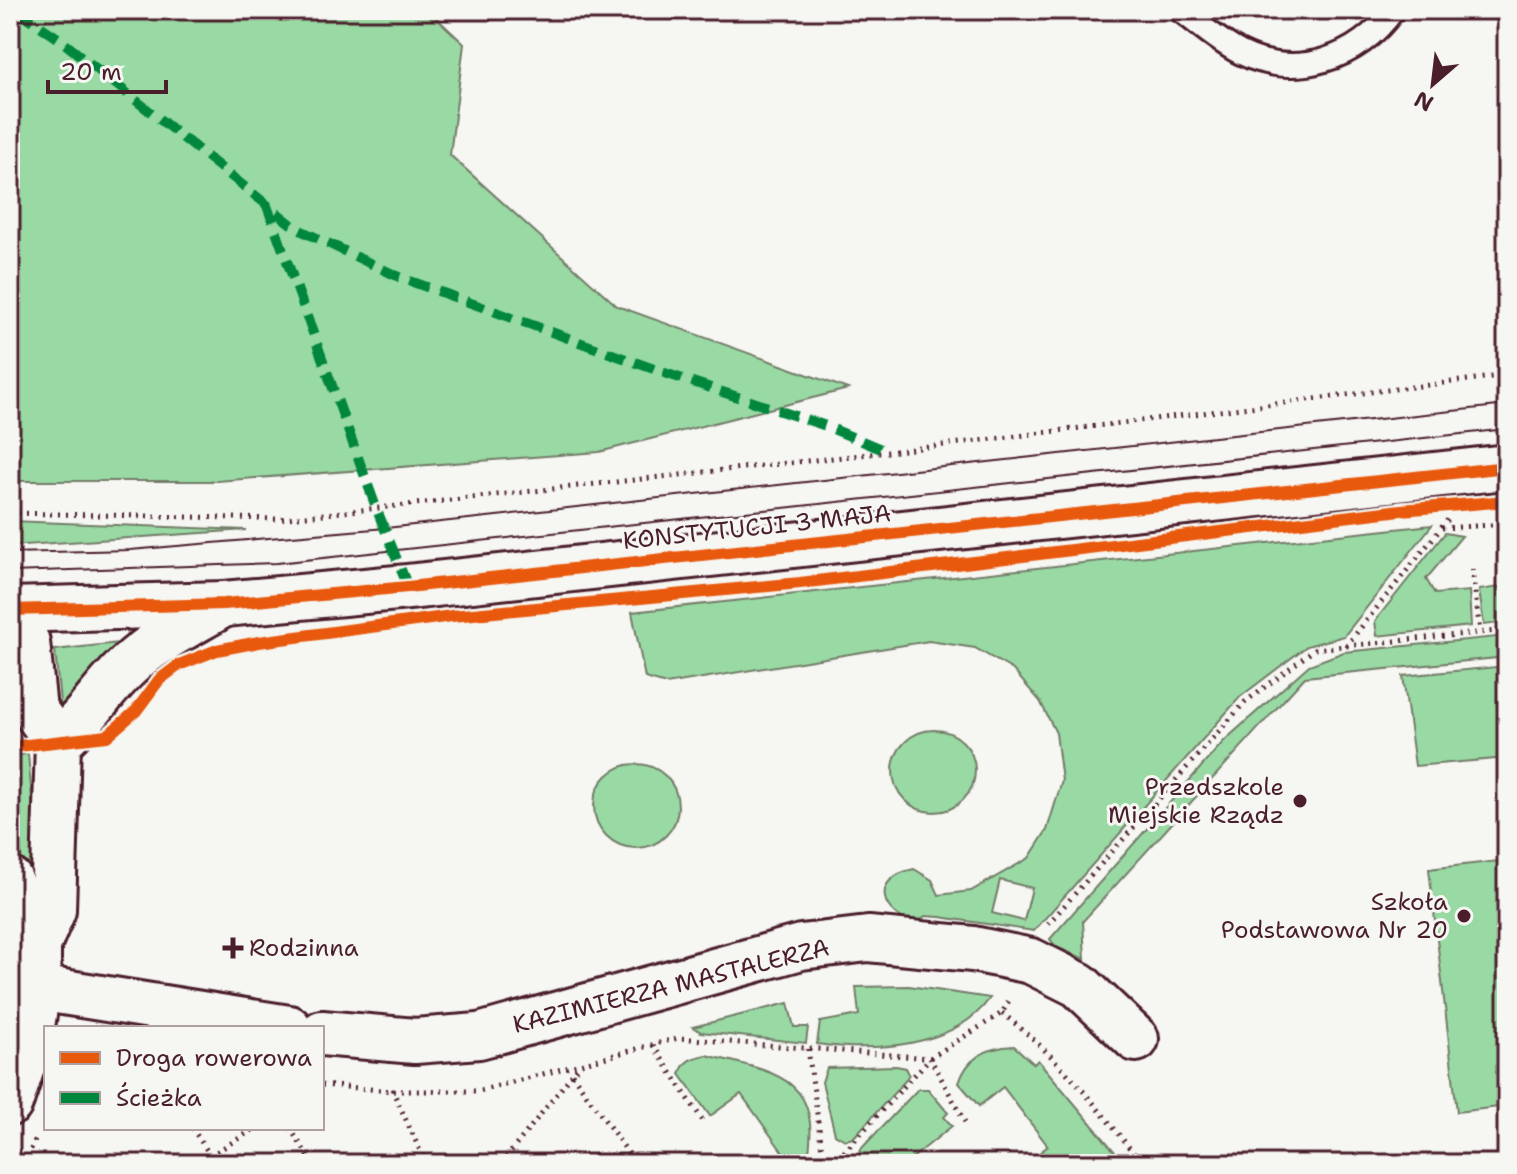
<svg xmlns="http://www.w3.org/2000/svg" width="1517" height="1174" font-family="'Shantell Sans',sans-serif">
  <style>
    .green { fill: #99daa4; stroke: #727c68; stroke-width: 2; fill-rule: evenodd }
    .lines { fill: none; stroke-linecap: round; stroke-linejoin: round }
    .service-casing { stroke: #4a1f2b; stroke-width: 28 }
    .minor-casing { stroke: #4a1f2b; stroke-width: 50 }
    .tertiary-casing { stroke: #4a1f2b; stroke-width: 50 }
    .path { stroke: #4a1f2b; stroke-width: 5; stroke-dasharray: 2 6; stroke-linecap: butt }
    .service { stroke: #f6f6f2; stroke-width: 22 }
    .minor { stroke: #f6f6f2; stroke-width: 44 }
    .tertiary { stroke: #f6f6f2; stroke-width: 44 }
    .tram { stroke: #4a1f2b; stroke-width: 2 }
    .quiet { stroke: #00873e; stroke-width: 10; stroke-dasharray: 20 10; stroke-linecap: butt }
    .cycleway-casing { stroke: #f6f6f2; stroke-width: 17 }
    .cycleway { stroke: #e8590c; stroke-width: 12 }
    .poi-dot { fill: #4a1f2b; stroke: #f6f6f2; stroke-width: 3 }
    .labels { text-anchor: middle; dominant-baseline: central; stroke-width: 6; stroke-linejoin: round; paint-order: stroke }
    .street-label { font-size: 24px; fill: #4a1f2b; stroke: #f6f6f2 }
    .poi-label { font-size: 24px; fill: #4a1f2b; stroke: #f6f6f2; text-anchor: end }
  </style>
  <rect width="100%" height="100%" fill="#f6f6f2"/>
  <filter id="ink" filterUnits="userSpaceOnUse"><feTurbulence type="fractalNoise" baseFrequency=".0125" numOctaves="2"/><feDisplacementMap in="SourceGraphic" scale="16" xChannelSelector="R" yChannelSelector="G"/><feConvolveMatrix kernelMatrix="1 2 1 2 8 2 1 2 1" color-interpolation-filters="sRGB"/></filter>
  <g filter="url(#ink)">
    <!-- green -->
    <g class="green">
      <polygon points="10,10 428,10 464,44 450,155 617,306 848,389 599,452 217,481 10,481"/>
      <polygon points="10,521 246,530 10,546"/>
      <path d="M1432,525l-88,111 -37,10 -67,51 -206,234 -94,-14 -15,-1 -7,8c-38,-8 -49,-46 -4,-55l18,11 7,15 32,-4 58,-33 18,-28 15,-49 -6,-48 -16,-32 -27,-31 -38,-22 -46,-7 -263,43 -21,-6 -13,-66zM1000,880l32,8 -8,33 -32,-8z"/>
      <polygon points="1445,533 1462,536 1426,579 1435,594 1469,591 1471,626 1377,636 1375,621"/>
      <polygon points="1507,586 1507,622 1484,625 1479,590"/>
      <polygon points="1507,636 1507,657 1305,677 1083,921 1085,959 1056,947 1050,939 1224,741 1309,665 1344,652"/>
      <polygon points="128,642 62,723 55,650"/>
      <polygon points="1507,666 1507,758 1415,766 1403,676"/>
      <circle cx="934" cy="771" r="41"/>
      <polygon points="28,754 38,864 32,868 22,862 10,760 10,756"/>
      <circle cx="636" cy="806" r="42"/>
      <polygon points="1507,860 1507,1106 1457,1112 1429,869"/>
      <path d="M909,986l81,12c-35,50 -117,54 -173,46l3,-22 39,-7 -3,-28z"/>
      <polygon points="788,1003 794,1027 808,1027 806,1043 701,1032 693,1027"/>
      <path d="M1014,1046l20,18 4,-4 87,104h-100l23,-18 -45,-59 -24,19 -20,-23c8,-26 29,-36 55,-37z"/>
      <path d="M706,1055c70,17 118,22 101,109h-36l13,-10 -43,-60 -31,22 -30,-42c4,-14 12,-16 26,-19z"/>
      <polygon points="896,1066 906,1068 909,1074 905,1081 853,1138 845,1140 835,1134 822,1082 827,1068"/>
      <polygon points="918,1089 928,1089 948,1113 944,1117 952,1126 905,1164 858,1164 861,1149"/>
    </g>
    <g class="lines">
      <defs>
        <path id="service" d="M1180,10c19,14 39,32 61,43 55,27 117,6 152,-43"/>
        <g id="minor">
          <polyline points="10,619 27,642 34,710 58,742 53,910 38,945 38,988 29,1046 10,1103"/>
          <path d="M58,742c28,-23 45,-53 71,-77 26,-25 64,-42 95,-61"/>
          <polyline points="10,880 15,908 38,945"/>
          <polyline points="38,988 289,1028"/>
          <polyline points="322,1033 415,1041 479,1036 801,947 868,939 973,949 1031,961 1079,985 1136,1039"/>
        </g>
        <polyline id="tertiary" points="10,610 224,604 408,587 1507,467"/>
      </defs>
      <!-- service casing -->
      <use href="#service" class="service-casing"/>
      <!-- minor casing -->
      <use href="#minor" class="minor-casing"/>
      <!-- tertiary casing -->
      <use href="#tertiary" class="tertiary-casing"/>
      <!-- path -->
      <g class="path">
        <polyline points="10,513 279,519 888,452 1500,376 1502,398"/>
        <polyline points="1442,528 1507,524"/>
        <polyline points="1472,569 1480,632"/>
        <polyline points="1346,646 1450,517"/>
        <polyline points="1048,924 1245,702 1315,649 1507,630"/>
        <path d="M1002,1013c55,42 98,97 140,151"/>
        <polyline points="653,1045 705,1124"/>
        <polyline points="808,1049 824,1164"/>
        <polyline points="572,1074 636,1164"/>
        <polyline points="322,1085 393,1091"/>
        <polyline points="192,1128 216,1164"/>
        <polyline points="290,1128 313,1164"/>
        <polyline points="24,1164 37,1136"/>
        <polyline points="196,1164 256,1128"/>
        <polyline points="426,1164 393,1091 479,1091 678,1038 930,1058 965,1122"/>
        <polyline points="501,1164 580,1065"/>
        <polyline points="833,1164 930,1058 1002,1013 1011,997"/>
      </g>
      <!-- service -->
      <use href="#service" class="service"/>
      <!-- minor -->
      <use href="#minor" class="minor"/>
      <!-- tertiary -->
      <use href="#tertiary" class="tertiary"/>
      <!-- tram -->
      <g class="tram">
        <polyline points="10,553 130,550 386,528 1507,405"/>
        <polyline points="10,572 277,563 1507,429"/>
      </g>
      <!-- quiet -->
      <g class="quiet">
        <polyline points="16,10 58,38 296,228 399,277 662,372 826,426 888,452"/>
        <polyline points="266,203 377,510 408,587"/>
      </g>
      <defs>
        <g id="cycleway">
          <polyline points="10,610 224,604 408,587 1507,467"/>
          <polyline points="10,747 107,736 136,711 159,680 179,665 217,650 259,642 452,616 800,583 1401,510 1507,501"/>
        </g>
      </defs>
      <!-- cycleway casing -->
      <use href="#cycleway" class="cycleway-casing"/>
      <!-- cycleway -->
      <use href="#cycleway" class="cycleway"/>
    </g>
  </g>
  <!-- markers -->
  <g class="poi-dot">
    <circle cx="1300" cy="801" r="8"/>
    <circle cx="1464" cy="916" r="8"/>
    <path d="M229 936h8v8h8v8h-8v8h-8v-8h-8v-8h8z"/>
  </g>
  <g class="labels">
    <!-- street labels -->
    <g class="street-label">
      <text transform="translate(757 527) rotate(-6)">KONSTYTUCJI 3 MAJA</text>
      <text transform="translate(671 986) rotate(-14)">KAZIMIERZA MASTALERZA</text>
    </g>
    <!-- poi labels -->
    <g class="poi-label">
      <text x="1284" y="787">Przedszkole<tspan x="1284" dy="28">Miejskie Rządz</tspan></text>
      <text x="1448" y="902">Szkoła<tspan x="1448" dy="28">Podstawowa Nr 20</tspan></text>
      <text x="249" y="948" text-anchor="start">Rodzinna</text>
    </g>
  </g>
  <!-- margin -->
  <rect width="1517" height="1174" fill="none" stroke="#f6f6f2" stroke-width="40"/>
  <rect x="20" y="20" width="1477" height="1134" fill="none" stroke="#4a1f2b" stroke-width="3" filter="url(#ink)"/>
  <!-- legend -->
  <rect x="44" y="1026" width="280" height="104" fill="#f6f6f2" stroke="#b1a0a2" stroke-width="2"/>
  <rect x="60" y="1052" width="40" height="12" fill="#e8590c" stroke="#b1a0a2" stroke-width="2"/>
  <text x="116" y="1066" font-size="24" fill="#4a1f2b">Droga rowerowa</text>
  <rect x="60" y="1092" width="40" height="12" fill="#00873e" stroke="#b1a0a2" stroke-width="2"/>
  <text x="116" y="1106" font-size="24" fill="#4a1f2b">Ścieżka</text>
  <!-- north arrow -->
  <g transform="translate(1433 84) rotate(208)" stroke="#f6f6f2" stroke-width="6" paint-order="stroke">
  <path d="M0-6L14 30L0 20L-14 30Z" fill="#4a1f2b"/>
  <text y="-12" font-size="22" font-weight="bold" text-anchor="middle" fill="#4a1f2b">N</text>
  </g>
  <!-- scale -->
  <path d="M48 80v12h118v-12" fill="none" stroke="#4a1f2b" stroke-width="4"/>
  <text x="60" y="80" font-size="24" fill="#4a1f2b" stroke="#f6f6f2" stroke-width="6" paint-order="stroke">20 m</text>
</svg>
